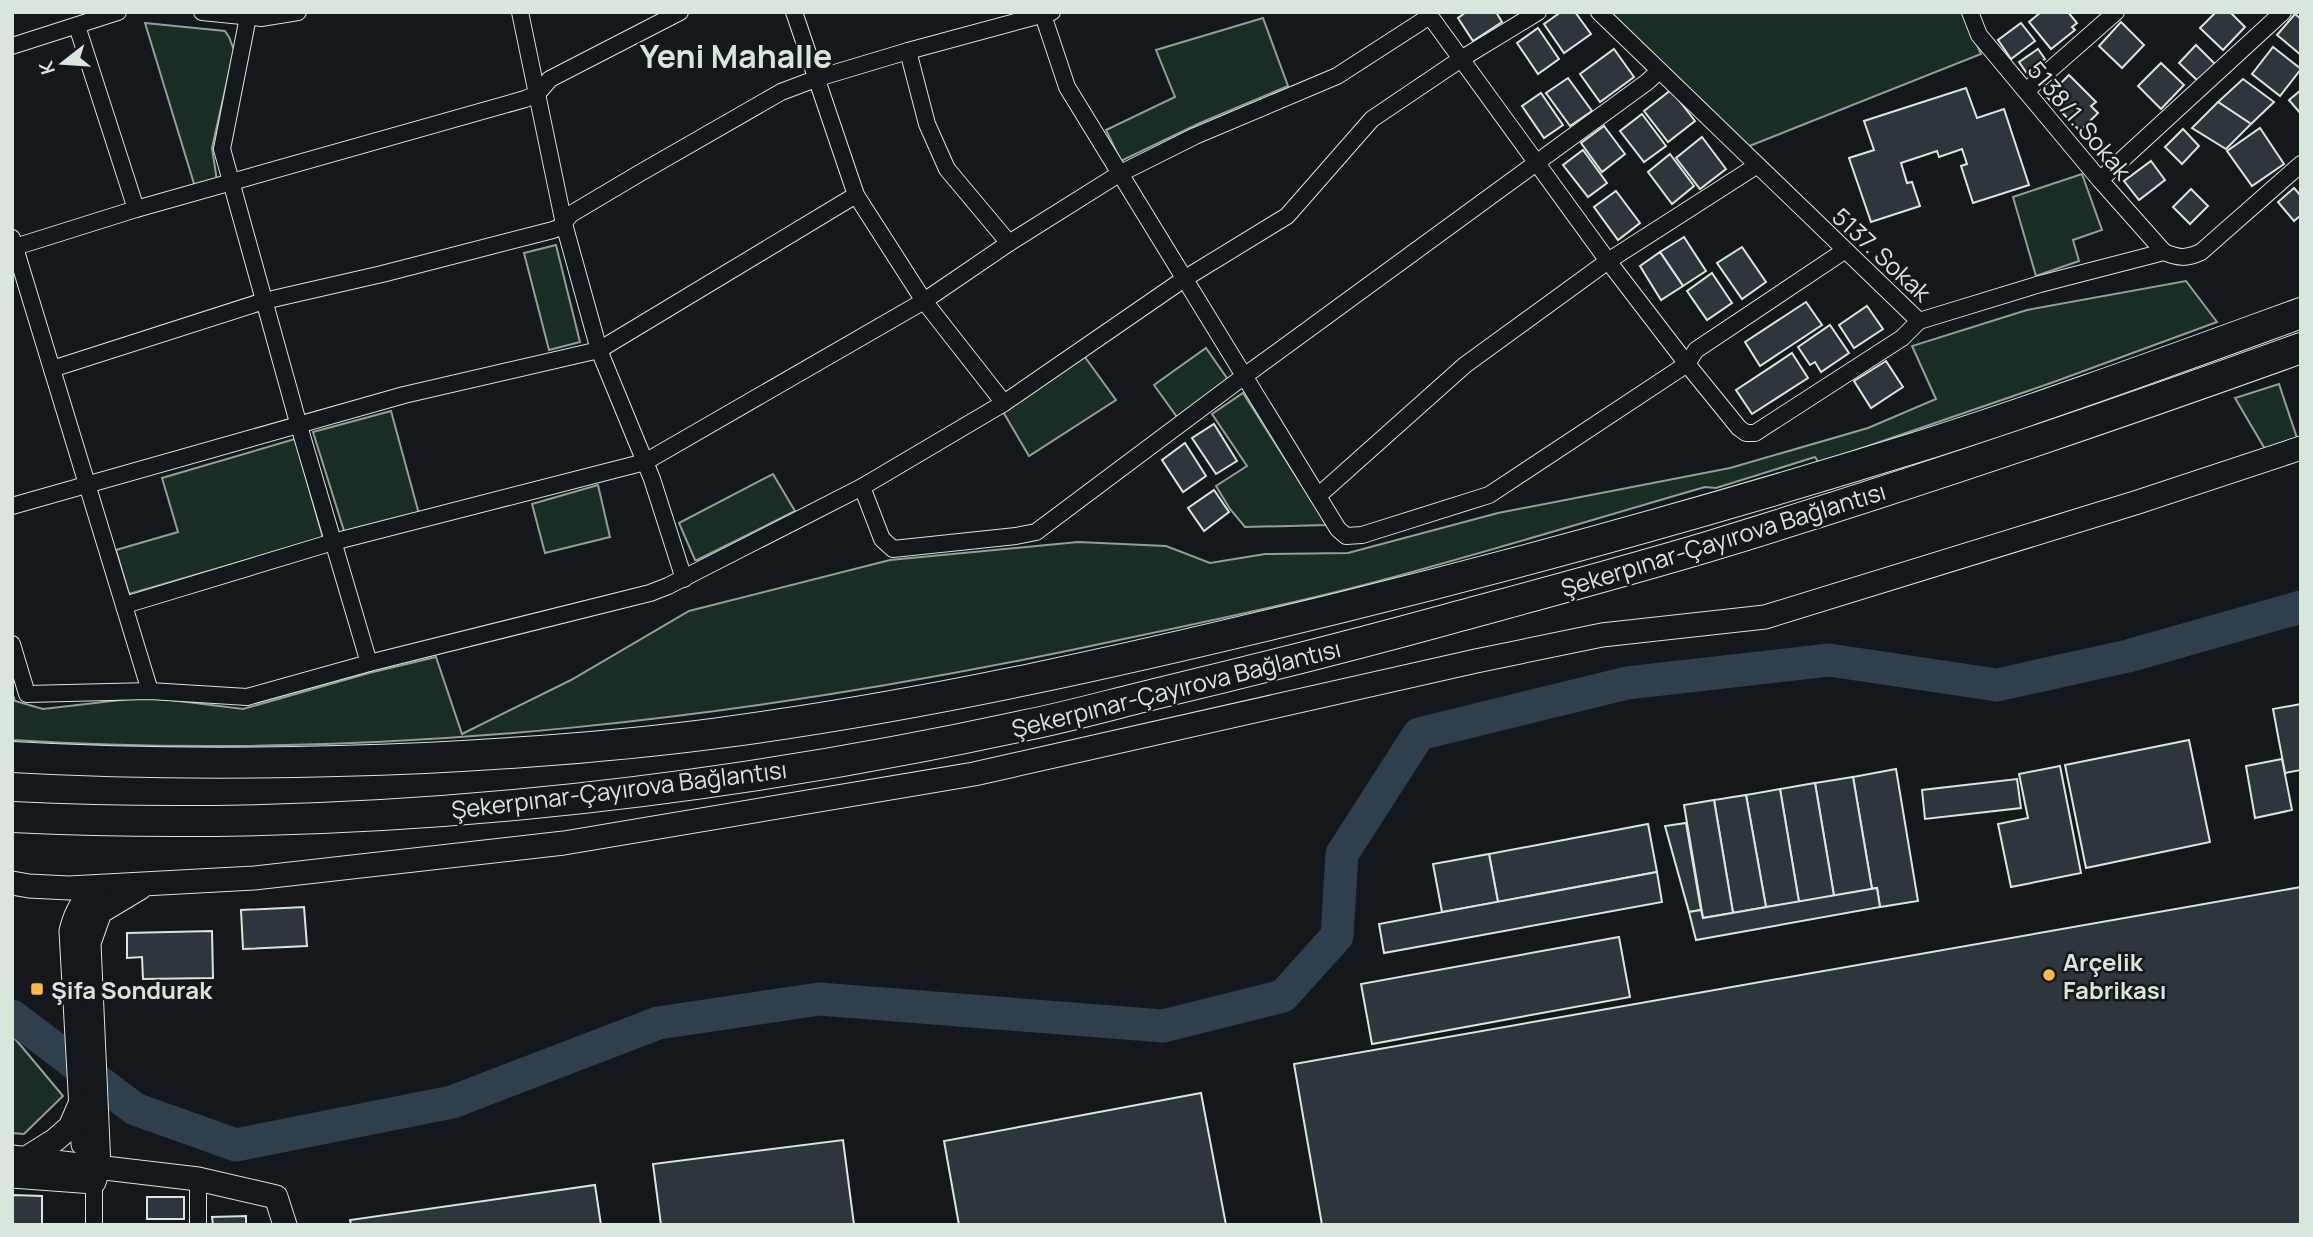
<svg xmlns="http://www.w3.org/2000/svg" width="2313" height="1237" font-family="Manrope,sans-serif">
  <style>
    .green { fill: #1a2d24; stroke: #939e99; stroke-width: 2 }
    .lines { fill: none; stroke-linecap: round; stroke-linejoin: round }
    .river { stroke: #2f3f4d; stroke-width: 33 }
    .building { fill: #2c363c; stroke: #d8e6dc; stroke-width: 2 }
    .street-casing { stroke: #d8e6dc; stroke-width: 18 }
    .secondary-casing { stroke: #d8e6dc; stroke-width: 25 }
    .highway-casing { stroke: #d8e6dc; stroke-width: 32 }
    .street { stroke: #14181c; stroke-width: 16 }
    .secondary { stroke: #14181c; stroke-width: 23 }
    .highway { stroke: #14181c; stroke-width: 30 }
    .poi-dot { fill: #ffb74d; stroke: #14181c; stroke-width: 2.5 }
    .labels { text-anchor: middle; dominant-baseline: central; stroke-width: 5; stroke-linejoin: round; paint-order: stroke }
    .street-label { font-size: 24px; fill: #d8e6dc; stroke: #14181c }
    .poi-label { font-size: 24px; font-weight: bold; fill: #d8e6dc; stroke: #14181c; text-anchor: start }
    .district-label { font-size: 32px; font-weight: bold; fill: #d8e6dc; stroke: #14181c }
  </style>
  <rect width="100%" height="100%" fill="#14181c"/>
  <!-- green -->
  <g class="green">
    <polygon points="1608,12 1963,12 1981,54 1747,147"/>
    <polygon points="1263,18 1288,86 1200,123 1121,161 1106,130 1175,97 1156,50"/>
    <polygon points="145,23 225,31 229,37 234,50 212,148 217,181 195,187"/>
    <polygon points="2082,174 2102,230 2073,240 2079,261 2036,276 2013,197"/>
    <polygon points="556,245 580,342 549,350 524,253"/>
    <path d="M2186,281l31,41 -166,61 -232,80 -4,-6 -99,31 -11,-1c-114,33 -227,68 -341,98 -81,21 -163,38 -245,55 -362,78 -735,123 -1107,100v-48l3,9 28,8 104,-12 96,12 126,-36 67,-16 26,77 109,-54 118,-69 201,-51 188,-18 88,4 44,17 55,-9 83,-1 150,-40 232,-45 138,-40 68,-29 -24,-53 115,-36z"/>
    <polygon points="1206,348 1229,381 1177,417 1154,385"/>
    <polygon points="1082,353 1116,400 1029,456 1002,410"/>
    <polygon points="2279,384 2297,438 2265,449 2235,398"/>
    <polygon points="1243,393 1327,525 1245,527 1230,509 1216,486 1247,466 1212,414"/>
    <polygon points="391,411 419,514 345,534 313,432"/>
    <polygon points="295,439 323,538 129,594 116,550 178,532 162,478"/>
    <polygon points="773,474 795,511 697,560 695,560 679,523"/>
    <polygon points="598,485 610,537 545,553 532,504"/>
    <polygon points="12,1035 63,1096 24,1134 12,1133"/>
  </g>
  <g class="lines">
    <!-- river -->
    <polyline class="river" points="12,1016 135,1109 236,1145 452,1102 658,1023 819,999 1163,1026 1283,996 1337,936 1342,854 1419,734 1627,683 1829,660 1997,685 2128,656 2301,607"/>
  </g>
  <!-- building -->
  <g class="building">
    <polygon points="1466,12 1496,12 1502,22 1473,41 1458,18"/>
    <polygon points="1561,12 1575,12 1591,34 1564,53 1544,24"/>
    <polygon points="2041,12 2068,12 2077,23 2072,27 2075,30 2051,49 2029,22"/>
    <polygon points="2216,12 2230,12 2245,27 2223,50 2200,28"/>
    <polygon points="2295,14 2301,19 2301,55 2277,35"/>
    <polygon points="2121,22 2144,45 2122,68 2099,46"/>
    <polygon points="2021,23 2035,41 2011,59 1998,40"/>
    <polygon points="1538,28 1559,59 1538,74 1517,43"/>
    <polygon points="2196,45 2215,64 2198,81 2179,63"/>
    <polygon points="2273,47 2301,69 2280,96 2252,74"/>
    <polygon points="1614,49 1634,77 1600,102 1580,74"/>
    <polygon points="2038,49 2045,59 2026,72 2019,62"/>
    <polygon points="2161,63 2184,85 2161,109 2138,86"/>
    <polygon points="2069,75 2096,102 2091,106 2098,113 2080,131 2047,97"/>
    <polygon points="1568,78 1592,111 1570,126 1546,93"/>
    <polygon points="2243,79 2274,102 2251,124 2218,102"/>
    <polygon points="1966,88 1977,118 2004,109 2029,185 1973,203 1961,166 1967,164 1962,149 1939,157 1937,151 1901,163 1907,183 1912,182 1920,206 1871,222 1849,158 1874,150 1864,121"/>
    <polygon points="1671,90 1695,121 1668,142 1644,111"/>
    <polygon points="2301,90 2301,114 2289,100"/>
    <polygon points="1541,93 1563,125 1544,138 1522,106"/>
    <polygon points="2218,102 2251,124 2226,149 2192,128"/>
    <polygon points="1642,114 1666,146 1644,162 1620,131"/>
    <polygon points="1604,126 1625,154 1602,172 1581,143"/>
    <polygon points="2260,128 2284,164 2252,186 2227,151"/>
    <polygon points="2183,129 2199,146 2182,164 2165,147"/>
    <polygon points="1702,137 1726,169 1700,189 1676,158"/>
    <polygon points="1583,150 1607,183 1588,197 1563,165"/>
    <polygon points="1670,154 1694,186 1672,204 1648,172"/>
    <polygon points="2151,161 2165,180 2139,200 2124,181"/>
    <polygon points="2294,188 2301,196 2301,215 2294,221 2278,202"/>
    <polygon points="2191,189 2208,206 2190,224 2173,207"/>
    <polygon points="1616,191 1640,223 1618,240 1594,207"/>
    <polygon points="1684,237 1706,271 1683,286 1660,252"/>
    <polygon points="1742,247 1766,282 1742,299 1717,263"/>
    <polygon points="1660,252 1683,286 1661,300 1640,266"/>
    <polygon points="1712,273 1732,303 1707,320 1687,291"/>
    <polygon points="1806,302 1822,325 1760,366 1745,342"/>
    <polygon points="1867,306 1883,329 1854,348 1839,325"/>
    <polygon points="1830,325 1849,353 1821,372 1815,362 1810,365 1798,347"/>
    <polygon points="1792,353 1808,378 1752,414 1736,390"/>
    <polygon points="1886,361 1903,387 1871,408 1854,381"/>
    <polygon points="1214,424 1237,461 1216,474 1192,438"/>
    <polygon points="1185,443 1206,476 1183,492 1162,460"/>
    <polygon points="1214,490 1229,512 1204,531 1188,508"/>
    <polygon points="2301,704 2301,770 2285,773 2273,709"/>
    <polygon points="2189,740 2210,842 2086,868 2065,765"/>
    <polygon points="2282,759 2292,810 2255,818 2246,766"/>
    <polygon points="2060,766 2081,873 2011,887 1998,824 2028,818 2019,774"/>
    <polygon points="1896,769 1918,901 1880,907 1877,888 1872,889 1853,777"/>
    <polygon points="1853,777 1872,889 1834,896 1815,783"/>
    <polygon points="2017,779 2021,808 1925,819 1922,790"/>
    <polygon points="1815,783 1834,896 1799,902 1780,789"/>
    <polygon points="1780,789 1799,902 1766,907 1746,795"/>
    <polygon points="1746,795 1766,907 1733,913 1714,800"/>
    <polygon points="1714,800 1733,913 1703,918 1684,805"/>
    <polygon points="1686,823 1701,910 1689,912 1665,826"/>
    <polygon points="1648,824 1657,872 1498,902 1489,854"/>
    <polygon points="1489,854 1498,902 1442,912 1433,864"/>
    <polygon points="1657,872 1662,902 1384,953 1379,924"/>
    <polygon points="2301,887 2301,1225 1322,1225 1294,1064"/>
    <polygon points="1877,888 1880,907 1696,940 1689,912 1701,910 1703,918"/>
    <polygon points="304,907 307,946 243,949 241,910"/>
    <polygon points="212,931 213,978 143,979 142,957 127,958 127,933"/>
    <polygon points="1619,937 1630,997 1372,1044 1361,984"/>
    <polygon points="1201,1093 1226,1225 959,1225 944,1141"/>
    <polygon points="843,1140 854,1225 661,1225 653,1164"/>
    <polygon points="595,1185 601,1225 351,1225 350,1220"/>
    <polygon points="12,1195 42,1196 42,1224 12,1224"/>
    <rect x="147" y="1197" width="37" height="22"/>
    <polygon points="246,1216 246,1225 213,1225 212,1217"/>
  </g>
  <g class="lines">
    <defs>
      <g id="street">
        <polyline points="202,12 261,18 298,12"/>
        <polyline points="520,12 564,224 599,350 652,479 684,579"/>
        <polyline points="794,12 856,195 924,301 1004,403"/>
        <polyline points="1042,12 1067,87 1338,529 1346,536 1362,535 1489,495 1687,364 1696,350 1844,251"/>
        <polyline points="1427,12 1608,261 1687,364 1739,428 1746,433 1755,433 1902,338 1919,321"/>
        <path d="M1599,12l320,309 121,-37 124,-32c14,6 22,7 37,0l100,-88"/>
        <polyline points="1970,12 1979,35 2100,180 2164,252"/>
        <polyline points="248,17 222,149 299,426 369,663"/>
        <polyline points="77,26 136,209"/>
        <polyline points="12,46 118,12"/>
        <polyline points="908,51 927,124 947,169 1009,243"/>
        <polyline points="2026,91 2116,12"/>
        <polyline points="2100,180 2283,12"/>
        <polyline points="12,238 150,691"/>
        <polyline points="15,247 136,209 525,99 537,94 550,79 680,12"/>
        <polyline points="52,369 264,301 382,274 553,230 560,227 571,214 640,173 781,92 818,78 908,51 1052,12"/>
        <polyline points="862,487 882,539 893,549 1016,536 1036,532 1243,377 1647,82 1659,71"/>
        <polyline points="1318,496 1465,365 1608,261 1756,166"/>
        <polyline points="12,506 404,395 599,350 856,195"/>
        <polyline points="125,605 333,542 645,462 924,301 1009,243 1119,174 1195,136 1337,76 1430,16"/>
        <polyline points="12,644 27,694 150,691 247,697 369,663 650,593 668,586 862,487 1004,403 1184,279 1287,216 1372,119 1461,59 1538,12"/>
        <polyline points="198,1179 198,1225"/>
        <polyline points="94,1182 94,1225"/>
      </g>
      <g id="secondary">
        <polyline points="12,883 29,886 69,888 254,878 564,843 974,774 1476,661 1602,635 1765,617 2138,502 2301,448"/>
        <path d="M83,1144l-12,-213c5,-20 12,-31 27,-44"/>
        <polyline points="12,1157 198,1179 276,1197 285,1225"/>
        <polyline points="28,1157 55,1140 70,1127 80,1104"/>
        <polyline points="12,1176 94,1182 99,1167 89,943 100,912 140,888"/>
      </g>
      <g id="highway">
        <path d="M12,757c138,8 275,7 413,1 98,-5 196,-12 294,-25 211,-28 417,-75 624,-126 191,-47 380,-100 568,-158 131,-41 261,-89 390,-136"/>
        <path d="M12,817c335,17 682,-20 1010,-91 46,-9 91,-22 137,-33 96,-23 191,-47 286,-73 88,-24 175,-47 262,-73 200,-61 397,-128 594,-199"/>
      </g>
    </defs>
    <!-- street casing -->
    <use href="#street" class="street-casing"/>
    <!-- secondary casing -->
    <use href="#secondary" class="secondary-casing"/>
    <!-- highway casing -->
    <use href="#highway" class="highway-casing"/>
    <!-- street -->
    <use href="#street" class="street"/>
    <!-- secondary -->
    <use href="#secondary" class="secondary"/>
    <!-- highway -->
    <use href="#highway" class="highway"/>
  </g>
  <!-- markers -->
  <g class="poi-dot">
    <circle cx="2049" cy="975" r="7"/>
    <rect x="30" y="982" width="14" height="14" rx="3.5"/>
  </g>
  <g class="labels">
    <!-- street labels -->
    <g class="street-label">
      <text transform="translate(2080 120) rotate(50)">5138/1. Sokak</text>
      <text transform="translate(1882 254) rotate(43)">5137. Sokak</text>
      <text transform="translate(1723 539) rotate(-17)">Şekerpınar-Çayırova Bağlantısı</text>
      <text transform="translate(1176 688) rotate(-14)">Şekerpınar-Çayırova Bağlantısı</text>
      <text transform="translate(619 789) rotate(-7)">Şekerpınar-Çayırova Bağlantısı</text>
    </g>
    <!-- poi labels -->
    <g class="poi-label">
      <text x="2063" y="961">Arçelik<tspan x="2063" dy="28">Fabrikası</tspan></text>
      <text x="51" y="989">Şifa Sondurak</text>
    </g>
    <!-- district labels -->
    <g class="district-label">
      <text x="736" y="56">Yeni Mahalle</text>
    </g>
  </g>
  <!-- border -->
  <rect width="2313" height="1237" fill="none" stroke="#d8e6dc" stroke-width="28"/>
  <!-- north arrow -->
  <g transform="translate(63 63) rotate(253)" stroke="#14181c" stroke-width="5" paint-order="stroke">
  <path d="M0-5L12 26L0 18L-12 26Z" fill="#d8e6dc"/>
  <text y="-10" font-size="19" font-weight="bold" text-anchor="middle" fill="#d8e6dc">K</text>
  </g>
</svg>
